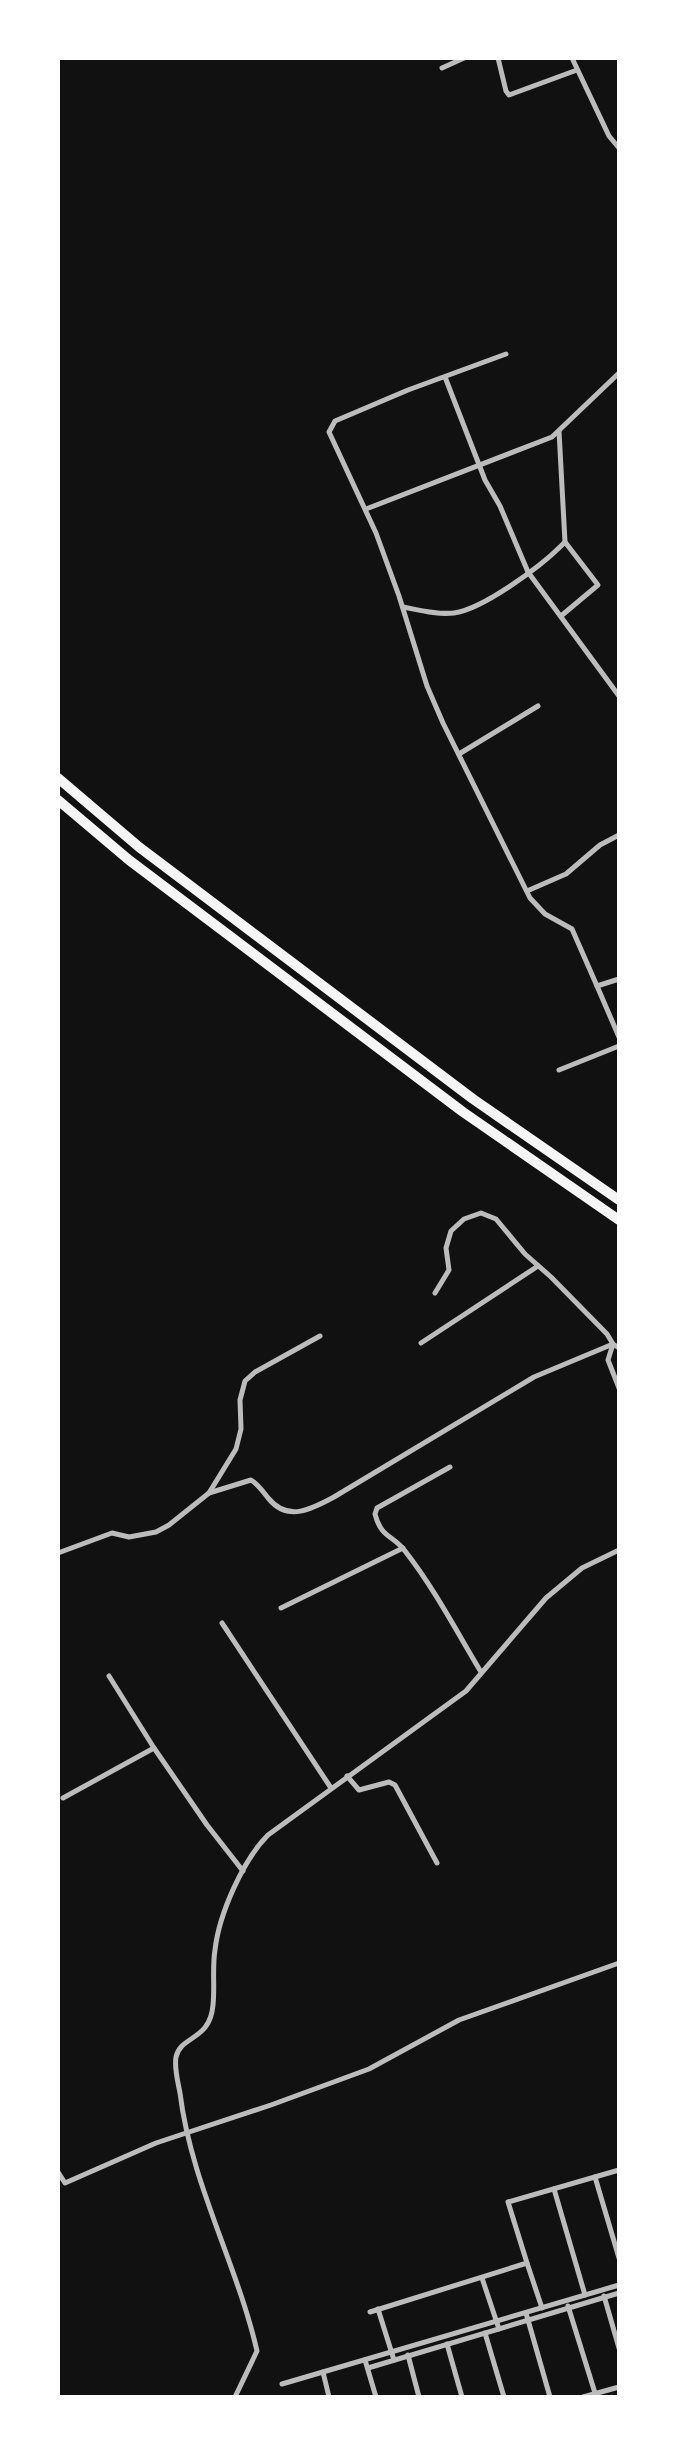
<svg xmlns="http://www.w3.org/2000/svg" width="677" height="2455" font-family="'Fira Sans Condensed',sans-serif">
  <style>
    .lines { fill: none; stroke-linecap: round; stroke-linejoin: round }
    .minor { stroke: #bcbcbc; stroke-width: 5 }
    .motorway { stroke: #f5f5f5; stroke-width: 10 }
  </style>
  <rect width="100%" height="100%" fill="#111"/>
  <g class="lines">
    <!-- minor -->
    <g class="minor">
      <polyline points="498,58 506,91 509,95 577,70"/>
      <polyline points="572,58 609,136 619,148"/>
      <polyline points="442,68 464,58"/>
      <polyline points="506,354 408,390 335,421 329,432 376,533 399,596 427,686 443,723 530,898 545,914 572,929 597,986 619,979"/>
      <polyline points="445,377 485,480 500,506 528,572 619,696"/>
      <polyline points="366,509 552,437 619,373"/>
      <path d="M403,607c16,3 34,8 51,6 29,-4 86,-46 107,-67l4,-4 -6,-111"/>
      <polyline points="561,616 598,585 565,542"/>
      <polyline points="459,754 538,706"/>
      <polyline points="527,891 566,874 600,845 619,835"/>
      <polyline points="597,986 619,1037"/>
      <polyline points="559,1070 619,1046"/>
      <polyline points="435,1293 449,1270 446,1248 451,1231 464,1219 481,1213 496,1219 525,1254 551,1277 607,1334 613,1344 608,1360 619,1388"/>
      <polyline points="421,1343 538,1266"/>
      <path d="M450,1467l-73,41 -2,6c6,24 18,21 30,37 29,37 52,81 76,121"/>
      <path d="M209,1493l42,-13c8,5 12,12 18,19 19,23 43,10 65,-2l200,-120 79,-33 6,4"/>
      <polyline points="58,1553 112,1533 129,1537 156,1532 169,1525 209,1493 236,1449 241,1429 240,1400 245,1381 255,1372 320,1336"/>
      <polyline points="281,1608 403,1548"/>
      <polyline points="222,1623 331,1788"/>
      <polyline points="109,1676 154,1748"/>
      <polyline points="347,1776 359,1790 389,1782 395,1785 437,1863"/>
      <polyline points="63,1798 154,1748 207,1825 243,1871"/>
      <polyline points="58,2172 65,2183 156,2143 271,2105 369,2069 459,2020 619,1963"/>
      <polyline points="595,2177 619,2258"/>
      <polyline points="554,2189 585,2295"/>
      <polyline points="527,2263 542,2308"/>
      <polyline points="482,2278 499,2329"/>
      <polyline points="604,2296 619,2348"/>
      <polyline points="568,2306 595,2393"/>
      <polyline points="378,2309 394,2360"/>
      <polyline points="370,2312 527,2263 508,2202 619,2170"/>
      <polyline points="526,2313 550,2397"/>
      <polyline points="485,2333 504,2397"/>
      <polyline points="447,2344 462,2397"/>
      <polyline points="408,2355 419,2397"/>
      <polyline points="365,2360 376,2397"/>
      <polyline points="368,2368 619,2293"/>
      <polyline points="323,2372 329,2397"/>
      <polyline points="282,2384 619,2285"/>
      <path d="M235,2397l22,-46c-20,-87 -66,-168 -77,-258 -2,-11 -6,-25 -4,-36 5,-22 34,-16 37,-52 2,-19 -1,-37 2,-55 4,-36 28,-90 53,-115l198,-144 80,-93 36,-30 37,-18"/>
      <polyline points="583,2397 619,2387"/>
    </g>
    <!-- motorway -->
    <g class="motorway">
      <polyline points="58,778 139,847 473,1099 619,1200"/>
      <polyline points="58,800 129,860 463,1112 619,1220"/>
    </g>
  </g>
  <!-- border -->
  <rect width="677" height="2455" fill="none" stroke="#ffffff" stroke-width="120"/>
</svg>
